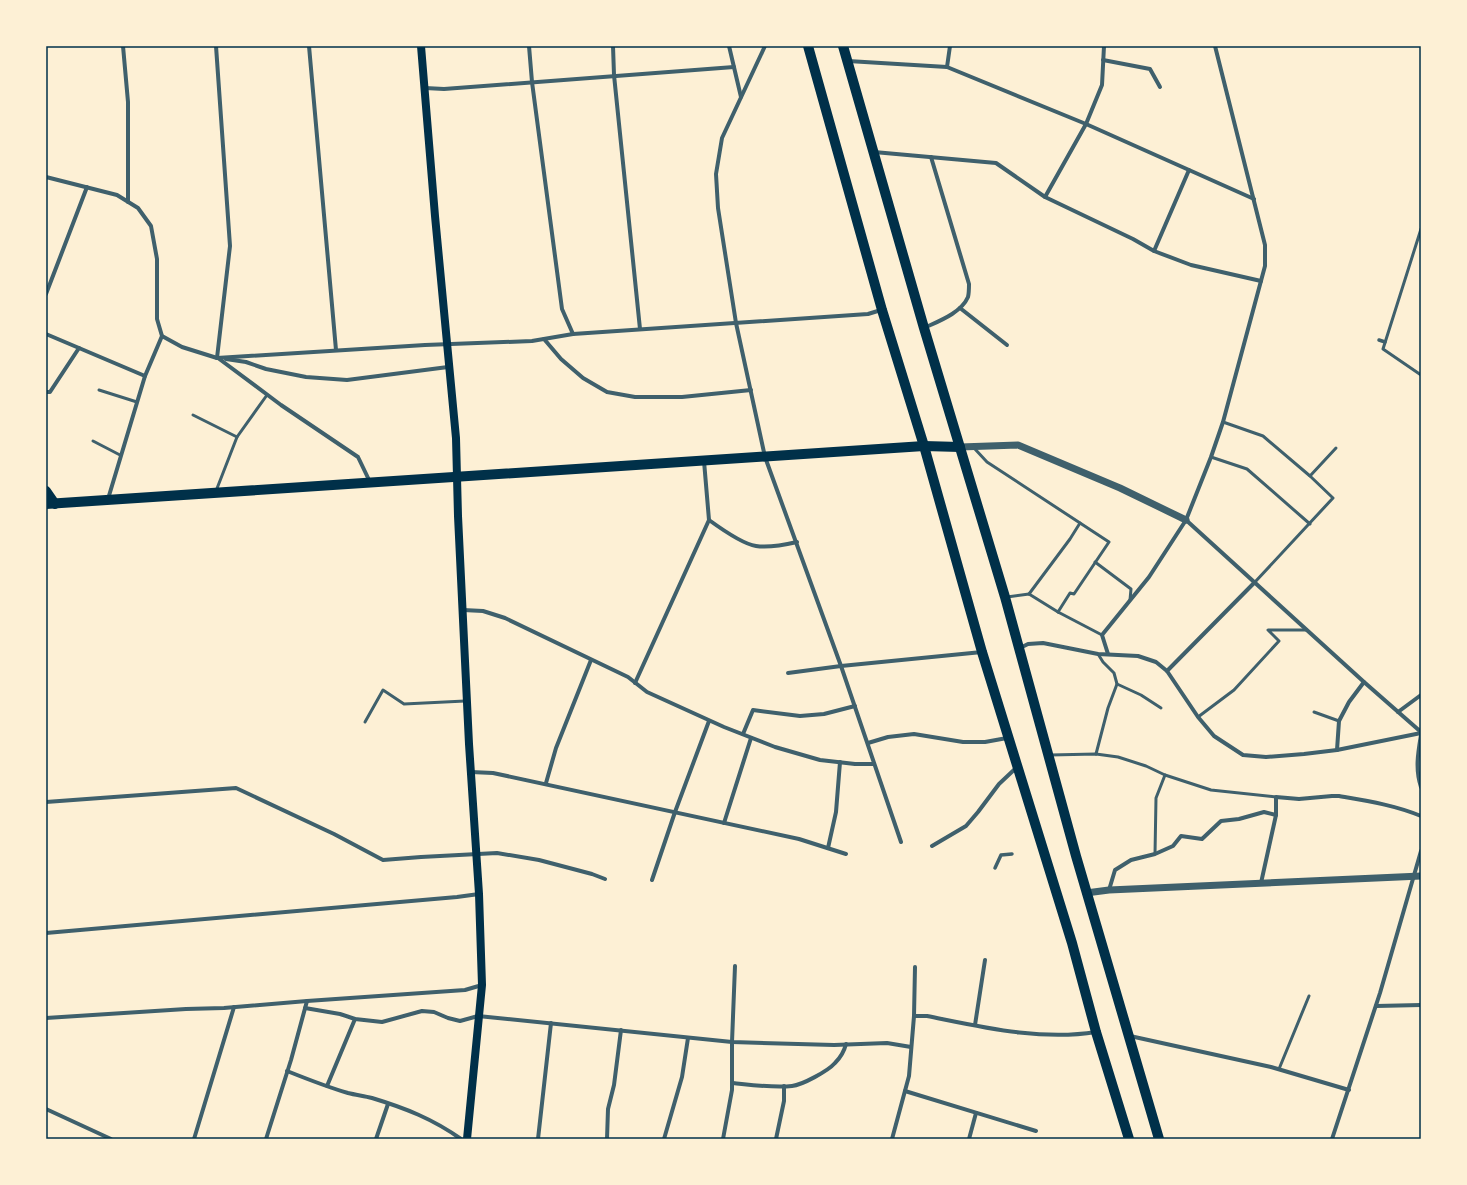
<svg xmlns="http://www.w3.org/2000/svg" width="1467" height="1185" font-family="'Crimson Pro',serif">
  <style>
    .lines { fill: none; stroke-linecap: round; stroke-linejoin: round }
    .service { stroke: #3f606c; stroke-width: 3 }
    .pedestrian { stroke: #3f606c; stroke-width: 3.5 }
    .minor { stroke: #3f606c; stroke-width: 4 }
    .tertiary { stroke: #3f606c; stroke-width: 7 }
    .secondary { stroke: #003049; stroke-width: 8 }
    .primary { stroke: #003049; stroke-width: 10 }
    .neatline { fill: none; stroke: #003049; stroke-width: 1.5 }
  </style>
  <rect width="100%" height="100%" fill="#fdf0d5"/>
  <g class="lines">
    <!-- service -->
    <g class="service">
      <polyline points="1421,229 1383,349 1421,375"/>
      <polyline points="99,390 137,402"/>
      <polyline points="193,415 237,437"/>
      <polyline points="1223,422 1263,436 1310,476 1333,498 1255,582"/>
      <polyline points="93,441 120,455"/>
      <polyline points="974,448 987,462 1109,542 1074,594 1070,593 1058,612 1029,594 1007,597"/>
      <polyline points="1211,457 1247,469 1310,524"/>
      <polyline points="1310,476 1336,448"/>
      <polyline points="216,491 237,437 267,395"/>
      <polyline points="1095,562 1131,589 1130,600"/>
      <polyline points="1029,594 1070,539 1080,523"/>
      <polyline points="1058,612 1102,635"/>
      <polyline points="1098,654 1103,662 1114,673 1117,684 1141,695 1161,708"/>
      <polyline points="1314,712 1339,721"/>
      <polyline points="1198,717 1234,690 1279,641 1268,630 1307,630"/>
      <polyline points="365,722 383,690 404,704 465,701"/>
      <polyline points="1096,754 1108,708 1117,684"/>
      <polyline points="1050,755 1096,754 1118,757 1146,766 1165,775 1211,790 1276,797"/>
      <polyline points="1155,854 1156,798 1165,775"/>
      <polyline points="1279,1069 1309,996"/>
    </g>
    <!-- pedestrian -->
    <g class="pedestrian">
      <polyline points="1379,340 1385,342"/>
      <polyline points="995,868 1001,855 1012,854"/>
    </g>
    <!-- minor -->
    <g class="minor">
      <polyline points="123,46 128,102 128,202"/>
      <polyline points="216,46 230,246 217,358"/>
      <polyline points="309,46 336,350"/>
      <polyline points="529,46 532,82 562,309 573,334"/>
      <polyline points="613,46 614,75 640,329"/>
      <polyline points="729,46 741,97"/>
      <polyline points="765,46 722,138 716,174 718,208 736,323 765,457 841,666 901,842"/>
      <polyline points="1103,60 1150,69 1160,87"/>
      <polyline points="848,61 947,67 1086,124 1254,199"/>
      <polyline points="947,67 950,46"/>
      <polyline points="425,88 444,89 734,67"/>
      <polyline points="874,152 996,163 1045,197 1133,239 1154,251 1191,265 1261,281"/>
      <polyline points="46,177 117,195 138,208 151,226 157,259 157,319 162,336 182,347 217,358 425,345 532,341 573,334 868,314 881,310"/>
      <polyline points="1045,197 1086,124 1102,85 1104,46"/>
      <polyline points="1154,251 1189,170"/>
      <polyline points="46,294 87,187"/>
      <polyline points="960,308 1007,345"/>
      <path d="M924,328c15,-7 37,-15 44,-31 1,-4 1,-9 1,-13l-38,-127"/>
      <polyline points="46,334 145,376"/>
      <polyline points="544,339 561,359 583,378 607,392 635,397 682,397 751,390"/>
      <polyline points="218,358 281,405 358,457 370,482"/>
      <polyline points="226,359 246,362 266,369 306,377 347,380 448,367"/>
      <polyline points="46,392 50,392 79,348"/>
      <polyline points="108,499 145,376 162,336"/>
      <path d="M709,520c11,8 33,24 47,26 13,2 28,-1 41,-4"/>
      <polyline points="1186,520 1364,682 1421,732"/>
      <polyline points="463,610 483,611 505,618 628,677 647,692 724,727 775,747 820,760 855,764 874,764"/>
      <polyline points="1020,648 1028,644 1043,643 1098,654 1138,656 1156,662 1167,671 1198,717 1214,736 1243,755 1266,757 1304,754 1337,750 1421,733"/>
      <polyline points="1108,654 1102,635 1149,577 1186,520 1211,457 1223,422 1265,266 1265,245 1215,46"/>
      <polyline points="1167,671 1255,582"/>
      <polyline points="788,673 841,666 982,652"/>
      <polyline points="635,683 709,520 704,461"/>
      <polyline points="1398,712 1421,695"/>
      <polyline points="743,734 753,710 800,716 824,714 855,706"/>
      <path d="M1421,735c-3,18 -6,34 0,52"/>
      <polyline points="868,743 888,737 914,734 963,742 985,742 1007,738"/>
      <polyline points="1337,750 1339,721 1349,702 1364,682"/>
      <polyline points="471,772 493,773 799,839 846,854"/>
      <polyline points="546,783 556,748 591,660"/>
      <polyline points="46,802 236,788 334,834 383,860 421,857 497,853 539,860 592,874 605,879"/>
      <polyline points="724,823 751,738"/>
      <polyline points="932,846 966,826 978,812 999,784 1016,768"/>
      <polyline points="828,848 836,812 840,762"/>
      <polyline points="652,880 675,812 709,721"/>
      <path d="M1261,883l15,-68v-18l23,2 33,-3h7c29,5 55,9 82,20"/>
      <polyline points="1109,890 1115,870 1131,860 1155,854 1173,846 1181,836 1202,839 1221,821 1239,819 1264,812 1276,815"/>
      <polyline points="46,933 457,897 479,894"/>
      <polyline points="1376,1006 1421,1005"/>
      <polyline points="305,1008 340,1014 355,1019 382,1022 422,1011 434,1012 448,1018 460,1021 478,1016 732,1042 834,1045 887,1043 911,1047"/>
      <path d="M914,1016h13c55,11 113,25 169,16"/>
      <polyline points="46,1018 186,1009 224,1008 307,1001 465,990 482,985"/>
      <polyline points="975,1025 985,960"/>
      <polyline points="1130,1036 1271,1067 1349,1090"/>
      <path d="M287,1071c20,8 40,16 61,22 8,2 16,3 24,5 33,10 61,21 89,41"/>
      <path d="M733,1083c19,2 39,5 59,3 10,-1 36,-15 43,-23 5,-5 9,-11 11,-19"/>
      <polyline points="327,1086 355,1019"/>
      <polyline points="905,1091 1036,1131"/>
      <polyline points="46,1109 111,1139"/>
      <polyline points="194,1139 234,1007"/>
      <polyline points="266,1139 291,1060 307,1001"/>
      <polyline points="376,1139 388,1104"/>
      <polyline points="538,1139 551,1023"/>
      <polyline points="607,1139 608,1109 614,1085 621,1030"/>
      <polyline points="664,1139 682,1077 688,1038"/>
      <polyline points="723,1139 732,1090 732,1042 735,966"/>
      <polyline points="776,1139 784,1101 784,1086"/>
      <polyline points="892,1139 909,1076 914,1016 915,967"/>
      <polyline points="969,1139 976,1113"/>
      <polyline points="1332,1139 1380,993 1421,851"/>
    </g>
    <!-- tertiary -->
    <g class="tertiary">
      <polyline points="960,447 1018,445 1120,488 1186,520"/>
      <polyline points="1086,893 1109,890 1421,876"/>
    </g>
    <!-- secondary -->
    <polyline class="secondary" points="421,46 435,216 456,438 458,516 469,744 479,894 482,985 467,1139"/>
    <!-- primary -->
    <g class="primary">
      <polyline points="808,46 882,310 924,446 982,652 1072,943 1096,1032 1129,1139"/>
      <polyline points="843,46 924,328 1005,597 1076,856 1159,1139"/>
      <polyline points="46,491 55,504"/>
      <polyline points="46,504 924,446 960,447"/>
    </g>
  </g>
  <!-- border -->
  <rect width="1467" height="1185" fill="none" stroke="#fdf0d5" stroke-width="94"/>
  <rect x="47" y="47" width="1373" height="1091" class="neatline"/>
</svg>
